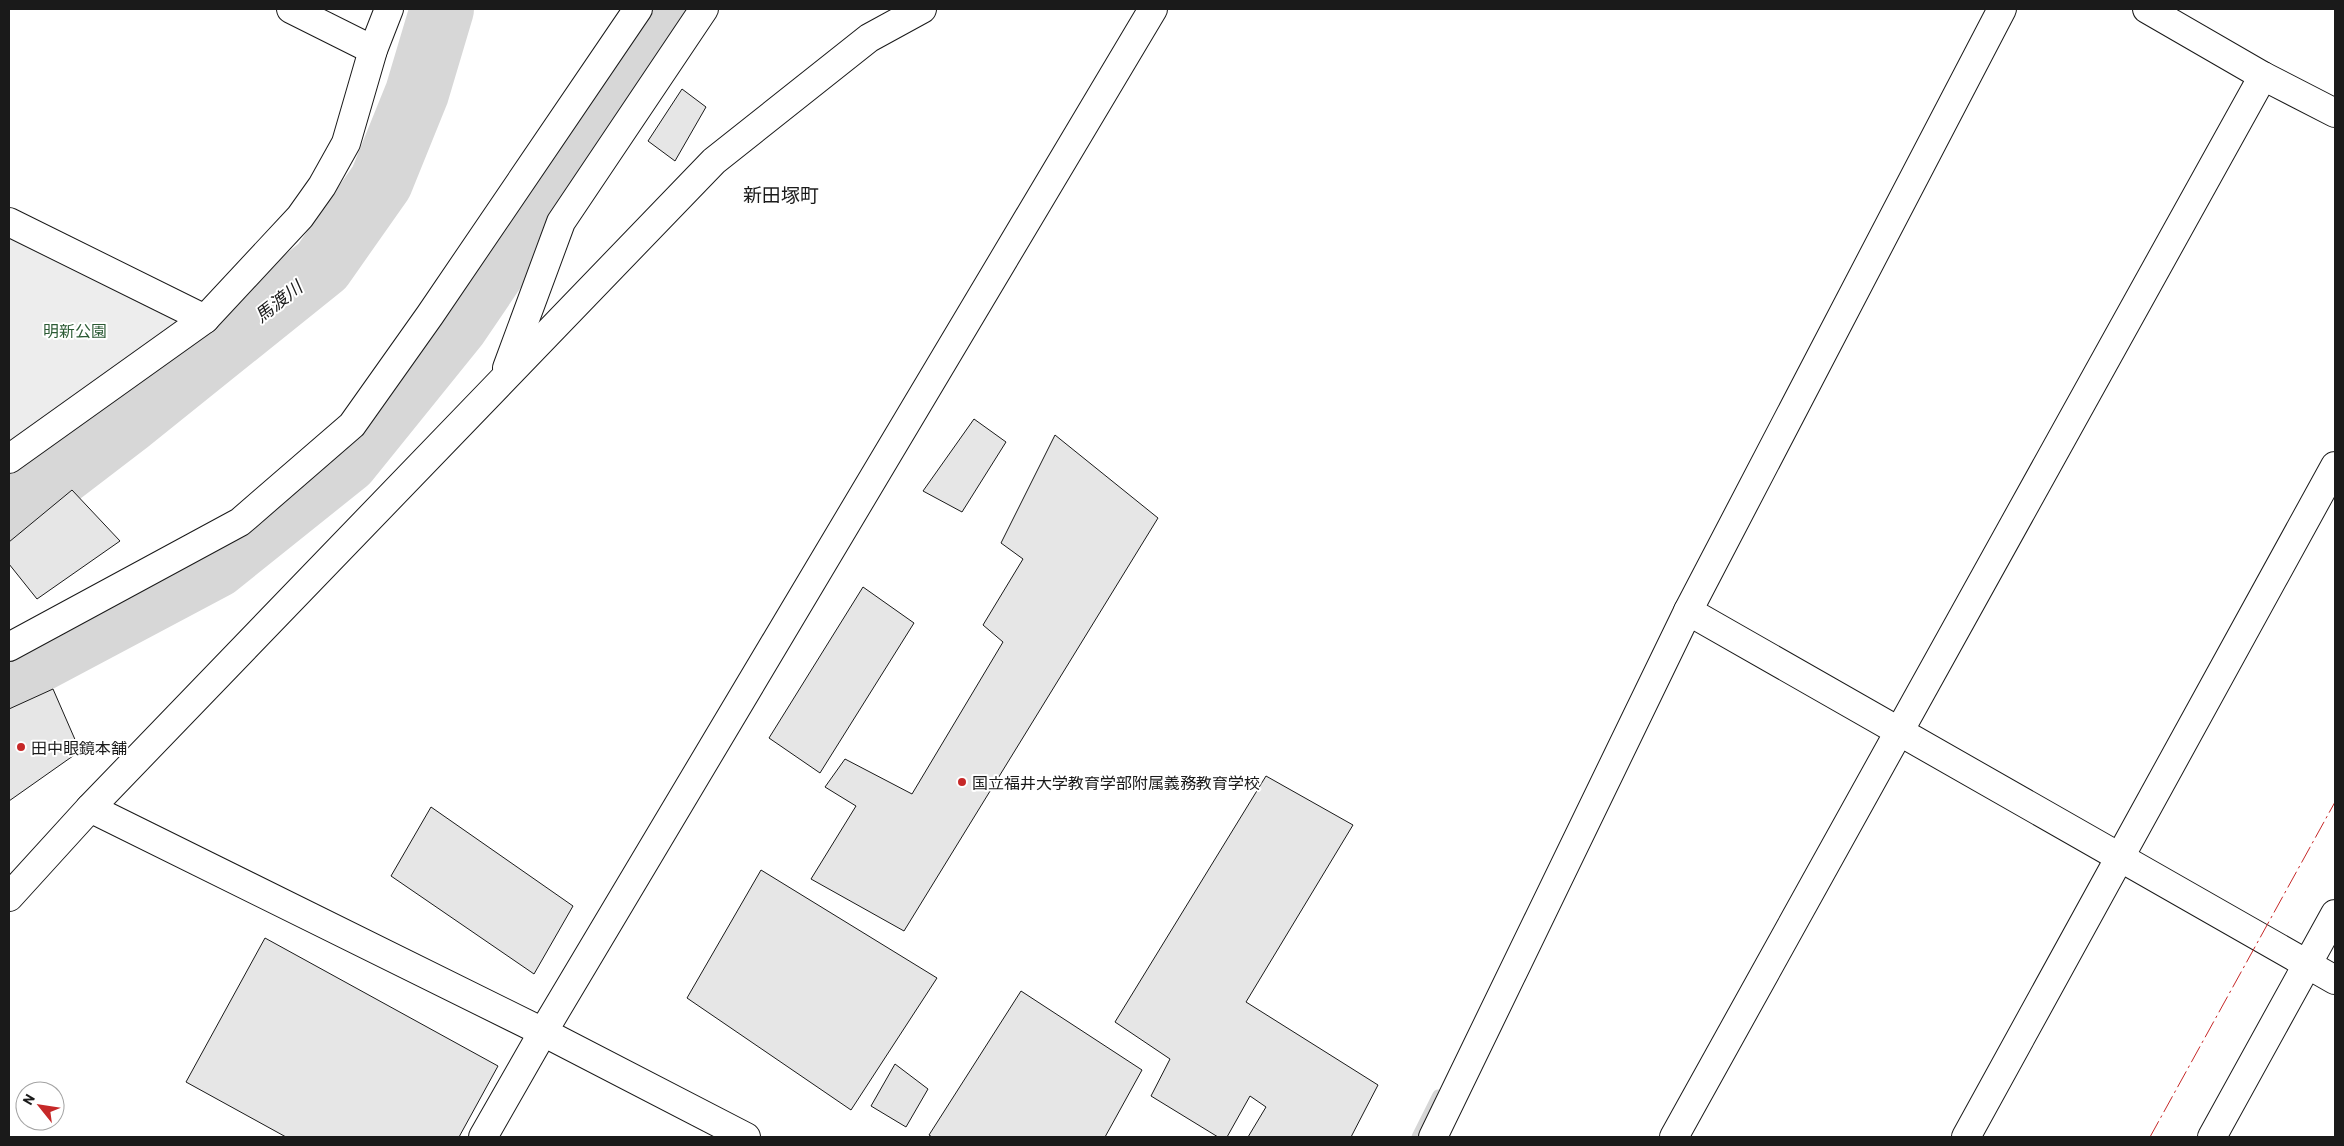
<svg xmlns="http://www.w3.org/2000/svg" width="2344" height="1146" font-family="Barlow,'Noto Sans JP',sans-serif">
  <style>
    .built { fill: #ededed; stroke: #6a6a6a }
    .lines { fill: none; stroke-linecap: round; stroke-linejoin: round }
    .stream { stroke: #d7d7d7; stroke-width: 11 }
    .river { stroke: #d7d7d7; stroke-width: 64 }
    .building { fill: #e6e6e6; stroke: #1a1a1a }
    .minor-casing { stroke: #1a1a1a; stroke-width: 30 }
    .minor { stroke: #fff; stroke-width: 28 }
    .power { stroke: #c62828; stroke-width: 1; stroke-dasharray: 18 4 2.5 4; stroke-linecap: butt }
    .poi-dot { fill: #c62828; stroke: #fff; stroke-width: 2 }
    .labels { text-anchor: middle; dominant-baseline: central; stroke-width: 4; stroke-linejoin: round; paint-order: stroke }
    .park-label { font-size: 16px; fill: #2b5a34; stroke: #fff }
    .poi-label { font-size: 16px; fill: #1a1a1a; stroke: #fff; text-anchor: start }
    .water-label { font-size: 18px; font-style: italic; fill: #1a1a1a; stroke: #fff }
    .quarter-label { font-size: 19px; fill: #1a1a1a; stroke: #fff }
  </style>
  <rect width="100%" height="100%" fill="#fff"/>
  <!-- built -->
  <polygon class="built" points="9,222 205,319 9,459"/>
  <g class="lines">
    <!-- stream -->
    <polyline class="stream" points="1417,1137 1438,1095"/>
    <!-- river -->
    <g class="river">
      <polyline points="9,513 129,421 322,266 381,182 417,93 442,9"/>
      <polyline points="9,676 216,566 347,461 456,326 671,9"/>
    </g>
  </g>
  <!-- building -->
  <g class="building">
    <polygon points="682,89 706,107 675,161 648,141"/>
    <polygon points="974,419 1006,442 962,512 923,491"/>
    <polygon points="1055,435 1158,518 904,931 811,879 856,806 825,787 845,759 912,794 1003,642 983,625 1023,559 1001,543"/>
    <polygon points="72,490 120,541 37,599 9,564 9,542"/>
    <polygon points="863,587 914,623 820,773 769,738"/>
    <polygon points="53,689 80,751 9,801 9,709"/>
    <polygon points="1266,776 1353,825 1246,1002 1378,1085 1351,1137 1248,1137 1266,1107 1250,1096 1227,1137 1218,1137 1151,1096 1170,1059 1115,1022"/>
    <polygon points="431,807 573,906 534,974 391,876"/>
    <polygon points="761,870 937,978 851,1110 687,998"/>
    <polygon points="265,938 498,1066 459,1137 286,1137 186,1082"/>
    <polygon points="1021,991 1142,1070 1105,1137 932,1137 929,1135"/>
    <polygon points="895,1064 928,1089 906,1127 871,1106"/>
  </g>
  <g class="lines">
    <defs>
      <g id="minor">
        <polyline points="291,9 373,50"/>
        <polyline points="2147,9 2263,76 2335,113"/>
        <polyline points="9,222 205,319"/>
        <polyline points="507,368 561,222 704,9"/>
        <polyline points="9,459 205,319 300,217 322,186 346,143 373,50 389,9"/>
        <polyline points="1688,611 2335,980"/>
        <polyline points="9,647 240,522 352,425 430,315 638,9"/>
        <polyline points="90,808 543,1032 746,1137"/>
        <polyline points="9,897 90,808 714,161 869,38 922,9"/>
        <polyline points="483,1137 543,1032 1153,9"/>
        <polyline points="1433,1137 1688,611 2002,9"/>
        <polyline points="1674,1137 2263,76"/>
        <polyline points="1966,1137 2335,466"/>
        <polyline points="2212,1137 2335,914"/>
      </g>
    </defs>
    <!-- minor casing -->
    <use href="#minor" class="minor-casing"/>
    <!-- minor -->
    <use href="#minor" class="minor"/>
    <!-- power -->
    <polyline class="power" points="2150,1137 2335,802"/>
  </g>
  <!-- markers -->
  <g class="poi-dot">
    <circle cx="21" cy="747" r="5"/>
    <circle cx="962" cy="782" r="5"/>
  </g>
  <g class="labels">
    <!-- park labels -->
    <g class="park-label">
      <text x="75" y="330">明新公園</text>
    </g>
    <!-- poi labels -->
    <g class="poi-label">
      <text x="31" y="747">田中眼鏡本舗</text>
      <text x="972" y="782">国立福井大学教育学部附属義務教育学校</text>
    </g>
    <!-- water labels -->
    <g class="water-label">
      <text transform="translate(278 301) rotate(-38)">馬渡川</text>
    </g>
    <!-- quarter labels -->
    <g class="quarter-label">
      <text x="781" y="194">新田塚町</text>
    </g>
  </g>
  <!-- border -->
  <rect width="2344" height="1146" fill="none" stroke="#1a1a1a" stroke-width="20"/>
  <!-- north arrow -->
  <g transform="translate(40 1106) rotate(300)"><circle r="24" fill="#ffffff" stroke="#a3a3a3"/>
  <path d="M0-4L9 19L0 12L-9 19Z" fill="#c62828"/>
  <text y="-8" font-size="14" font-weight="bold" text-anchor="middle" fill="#1a1a1a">N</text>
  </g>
</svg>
